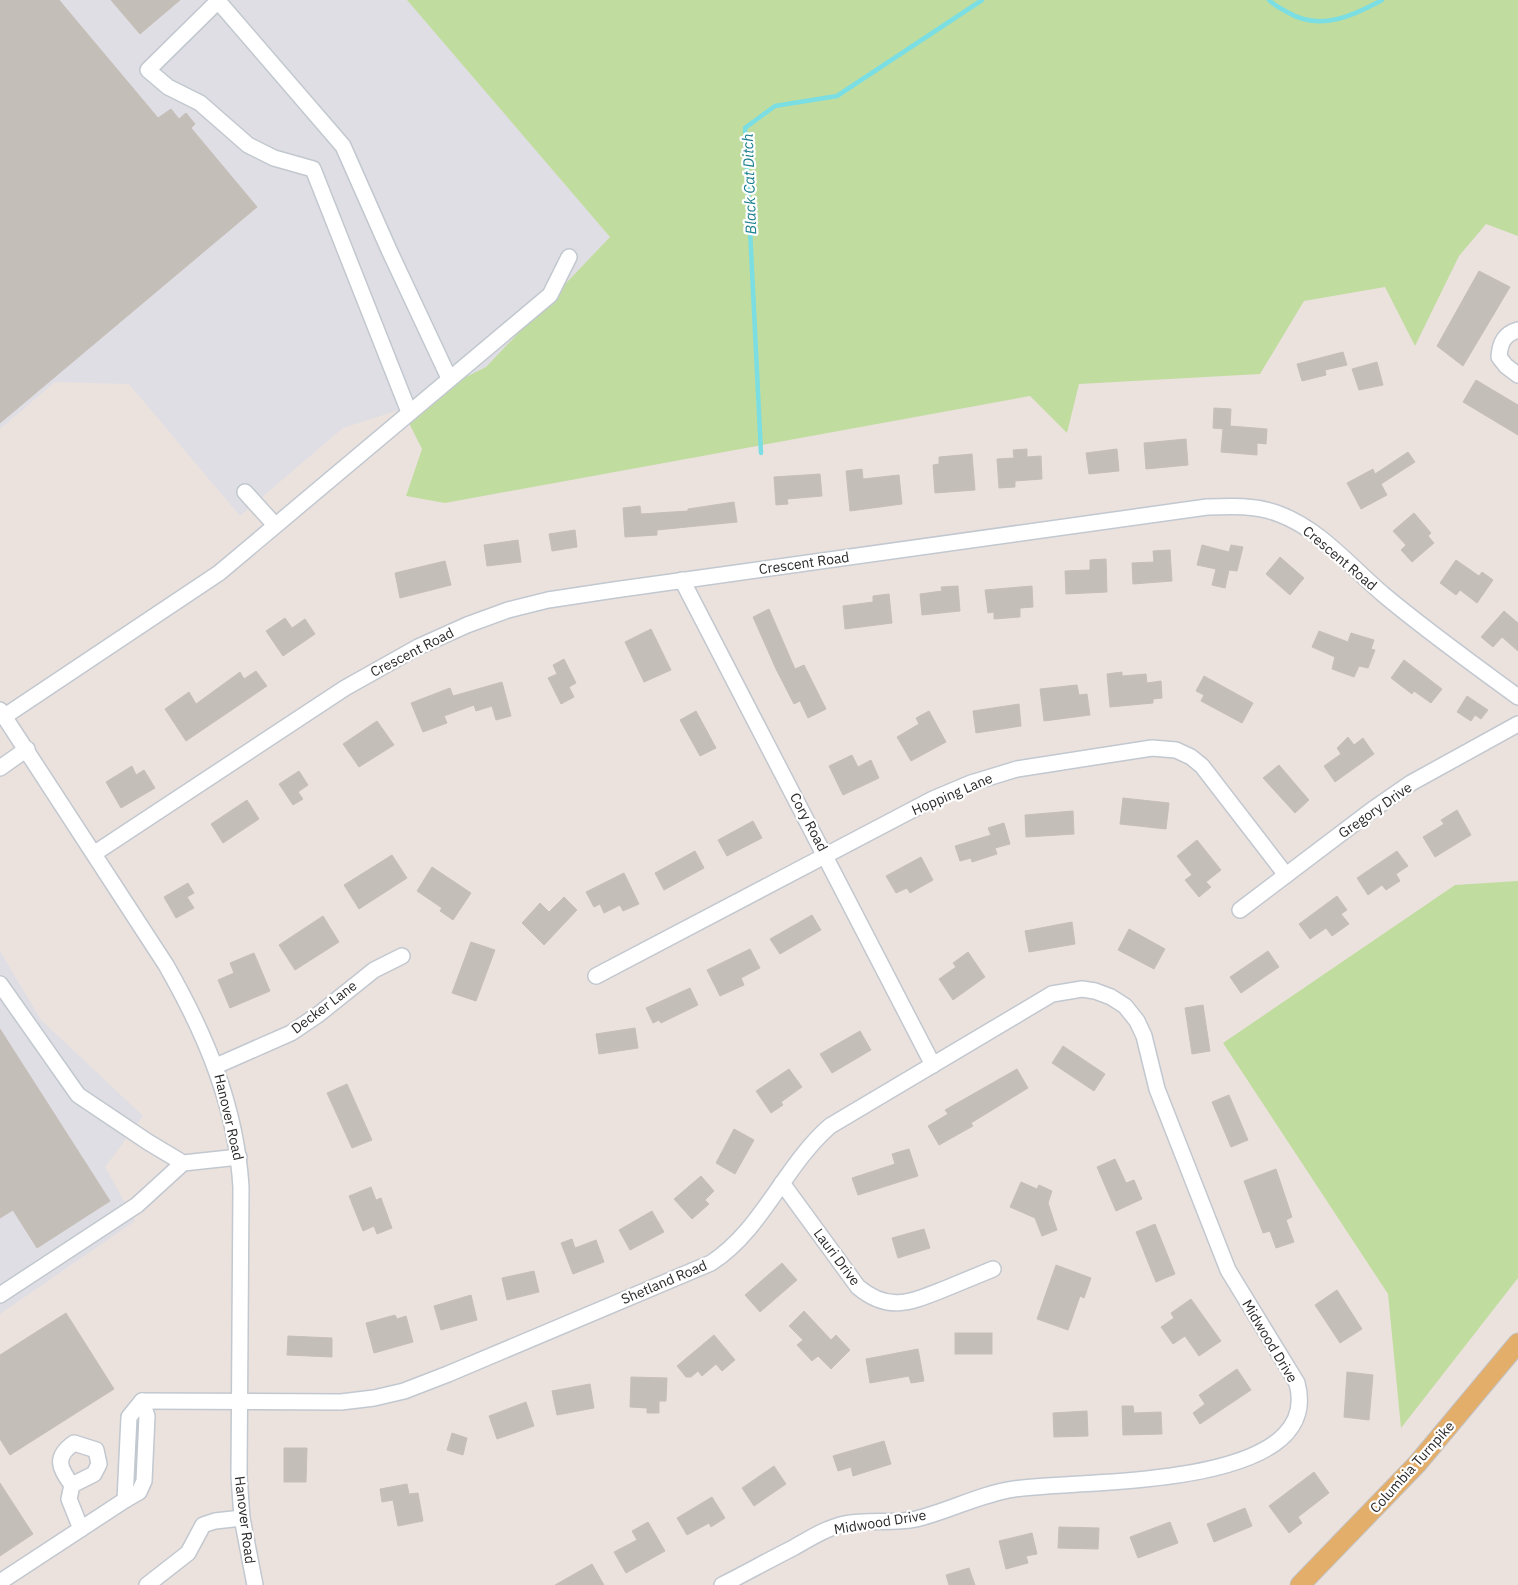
<svg xmlns="http://www.w3.org/2000/svg" width="1518" height="1585" font-family="'IBM Plex Sans',sans-serif">
  <style>
    .industrial { fill: #dedee4 }
    .green { fill: #c1dc9f }
    .lines { fill: none; stroke-linecap: round; stroke-linejoin: round }
    .stream { stroke: #7adee3; stroke-width: 4.5 }
    .building { fill: #c4beb9; stroke: #c6beb7 }
    .minor-casing { stroke: #c2c8cf; stroke-width: 18 }
    .major-casing { stroke: #c3c3c3; stroke-width: 21 }
    .minor { stroke: #fff; stroke-width: 15 }
    .major { stroke: #e3ad6a; stroke-width: 19 }
    .labels { text-anchor: middle; dominant-baseline: central; stroke-width: 4.5; stroke-linejoin: round; paint-order: stroke }
    .street-label { font-size: 14px; fill: #2a2a2a; stroke: #fff }
    .water-label { font-size: 15px; font-style: italic; fill: #1a7f8e; stroke: #fff }
  </style>
  <rect width="100%" height="100%" fill="#ebe2de"/>
  <!-- industrial -->
  <g class="industrial">
    <polygon points="0,0 407,0 610,237 486,367 402,409 343,428 240,516 129,384 55,382 0,429"/>
    <polygon points="0,951 41,1020 143,1116 105,1167 135,1221 0,1314"/>
  </g>
  <!-- green -->
  <g class="green">
    <polygon points="407,0 1518,0 1518,236 1486,224 1459,256 1415,346 1385,287 1304,301 1260,374 1079,384 1067,433 1030,396 445,503 406,496 422,449 402,409 486,367 610,237"/>
    <polygon points="1518,881 1518,1278 1401,1428 1388,1294 1223,1043 1455,885"/>
  </g>
  <g class="lines">
    <!-- stream -->
    <g class="stream">
      <path d="M1269,0c6,6 13,9 20,13 31,18 64,3 93,-13"/>
      <polyline points="761,453 745,128 775,106 837,96 982,0"/>
    </g>
  </g>
  <!-- building -->
  <g class="building">
    <polygon points="0,0 59,0 158,118 171,109 179,119 186,113 195,124 191,128 257,207 0,423"/>
    <polygon points="111,0 180,0 140,34"/>
    <polygon points="1479,271 1510,287 1463,366 1437,346"/>
    <polygon points="1343,352 1347,365 1325,370 1326,375 1302,381 1297,364"/>
    <polygon points="1377,362 1383,385 1359,390 1352,369"/>
    <polygon points="1476,380 1518,405 1518,435 1463,402"/>
    <polygon points="1214,408 1231,409 1230,426 1267,429 1266,444 1257,443 1257,455 1221,452 1223,429 1213,428"/>
    <polygon points="1186,439 1188,465 1146,469 1144,443"/>
    <polygon points="1027,449 1027,457 1041,456 1042,479 1015,481 1015,487 999,488 997,459 1014,458 1013,450"/>
    <polygon points="1117,449 1119,471 1089,474 1086,453"/>
    <polygon points="1408,452 1415,462 1381,484 1387,495 1361,509 1347,483 1373,469 1375,474"/>
    <polygon points="972,454 975,490 935,493 933,465 939,464 939,457"/>
    <polygon points="862,469 863,479 899,475 902,504 850,511 846,471"/>
    <polygon points="820,474 822,496 787,499 788,504 776,505 774,477"/>
    <polygon points="734,502 737,522 657,530 657,535 625,537 623,508 640,506 641,514 688,511 688,509"/>
    <polygon points="1414,513 1431,533 1428,536 1434,543 1412,562 1401,550 1406,545 1393,531"/>
    <polygon points="575,530 577,547 552,551 549,534"/>
    <polygon points="518,540 521,562 487,566 484,545"/>
    <polygon points="1202,545 1229,552 1231,545 1243,547 1237,571 1229,570 1225,588 1212,585 1216,569 1197,565"/>
    <polygon points="1170,550 1172,581 1133,584 1132,563 1154,562 1153,551"/>
    <polygon points="1280,557 1304,578 1290,595 1266,574"/>
    <polygon points="1106,559 1107,592 1066,594 1065,571 1090,570 1090,560"/>
    <polygon points="1456,560 1479,576 1482,572 1493,580 1477,603 1460,590 1456,595 1440,583"/>
    <polygon points="445,561 451,585 400,598 395,573"/>
    <polygon points="958,586 960,611 922,615 920,594 942,591 941,587"/>
    <polygon points="1032,586 1033,607 1020,608 1020,617 994,619 994,612 988,613 985,590"/>
    <polygon points="889,594 892,623 845,629 843,606 873,602 873,596"/>
    <polygon points="769,609 795,669 804,665 826,709 808,718 800,701 794,704 776,669 753,617"/>
    <polygon points="1504,611 1518,623 1518,651 1502,637 1493,647 1481,637"/>
    <polygon points="285,618 292,628 305,619 315,634 283,656 266,631"/>
    <polygon points="651,629 671,670 644,682 625,642"/>
    <polygon points="1319,631 1348,642 1351,633 1374,640 1371,649 1375,650 1368,668 1359,666 1354,677 1332,669 1335,657 1312,647"/>
    <polygon points="564,659 576,683 569,687 574,697 561,704 548,678 557,674 553,665"/>
    <polygon points="1404,660 1442,689 1431,703 1414,691 1412,694 1391,678"/>
    <polygon points="256,671 267,686 186,741 165,709 189,692 196,704 240,672 244,679"/>
    <polygon points="1122,672 1122,676 1146,674 1147,683 1161,681 1162,698 1153,699 1153,703 1110,707 1107,674"/>
    <polygon points="1204,676 1253,703 1242,723 1201,701 1204,695 1196,691"/>
    <polygon points="502,682 511,716 496,720 492,706 476,711 474,705 444,716 447,723 423,732 411,703 450,688 453,696"/>
    <polygon points="1077,685 1079,695 1087,694 1090,715 1044,721 1040,689"/>
    <polygon points="1467,696 1488,710 1481,719 1475,715 1471,721 1457,712"/>
    <polygon points="1019,704 1021,726 976,733 973,711"/>
    <polygon points="696,711 716,748 700,756 680,720"/>
    <polygon points="929,711 946,742 911,761 897,737 919,724 916,718"/>
    <polygon points="377,721 394,745 359,767 343,744"/>
    <polygon points="1348,737 1354,745 1363,738 1374,754 1335,782 1324,766 1341,754 1337,748"/>
    <polygon points="852,755 858,767 871,760 879,778 843,795 829,766"/>
    <polygon points="1279,765 1309,800 1295,813 1263,778"/>
    <polygon points="132,766 136,775 144,770 155,788 121,808 106,782"/>
    <polygon points="299,771 308,785 298,792 303,799 293,805 279,784"/>
    <polygon points="1123,798 1169,803 1166,829 1120,824"/>
    <polygon points="247,800 259,819 223,843 211,824"/>
    <polygon points="1457,810 1471,835 1435,857 1423,837 1444,824 1441,820"/>
    <polygon points="1073,811 1074,834 1026,837 1025,815"/>
    <polygon points="753,821 762,838 727,856 718,840"/>
    <polygon points="1004,823 1010,844 995,848 997,854 972,862 971,858 960,861 955,846 991,835 988,828"/>
    <polygon points="1197,840 1221,870 1206,882 1211,887 1199,897 1185,880 1192,875 1177,856"/>
    <polygon points="695,851 704,868 664,890 655,873"/>
    <polygon points="1397,851 1408,866 1396,874 1400,881 1386,890 1382,885 1368,895 1357,878"/>
    <polygon points="392,855 407,878 359,909 344,885"/>
    <polygon points="921,857 933,880 910,893 907,888 896,893 886,876"/>
    <polygon points="432,867 471,893 453,920 440,911 442,908 417,891"/>
    <polygon points="624,873 639,904 623,911 620,905 604,913 600,904 594,907 586,892"/>
    <polygon points="188,883 194,893 187,897 194,908 176,918 164,897"/>
    <polygon points="1337,896 1347,910 1341,914 1349,924 1332,936 1326,928 1310,939 1299,924"/>
    <polygon points="564,897 577,910 544,945 522,923 540,903 549,912"/>
    <polygon points="812,915 821,930 780,954 770,939"/>
    <polygon points="323,916 339,942 295,970 279,945"/>
    <polygon points="1072,922 1075,944 1029,952 1025,931"/>
    <polygon points="1129,929 1165,949 1154,969 1118,950"/>
    <polygon points="471,942 495,950 476,1001 452,993"/>
    <polygon points="750,949 760,968 741,978 744,985 720,996 707,970"/>
    <polygon points="1268,951 1279,967 1241,993 1230,977"/>
    <polygon points="968,952 985,977 953,1000 939,979 956,967 953,963"/>
    <polygon points="254,953 270,991 230,1008 218,980 234,973 230,963"/>
    <polygon points="690,988 698,1005 661,1023 659,1020 653,1023 646,1008"/>
    <polygon points="1203,1005 1210,1051 1192,1054 1185,1008"/>
    <polygon points="635,1028 638,1048 599,1054 596,1034"/>
    <polygon points="0,1029 110,1201 37,1248 13,1210 0,1218"/>
    <polygon points="860,1031 871,1050 832,1073 820,1054"/>
    <polygon points="1063,1046 1105,1074 1094,1091 1052,1063"/>
    <polygon points="789,1069 802,1087 781,1102 783,1105 771,1113 756,1091"/>
    <polygon points="1017,1069 1028,1088 971,1123 973,1126 939,1145 928,1126 948,1114 945,1110"/>
    <polygon points="347,1084 372,1140 352,1148 327,1093"/>
    <polygon points="1229,1095 1248,1140 1231,1147 1212,1102"/>
    <polygon points="734,1129 754,1140 735,1174 716,1163"/>
    <polygon points="909,1149 918,1176 858,1195 852,1178 895,1164 892,1154"/>
    <polygon points="1115,1159 1126,1183 1134,1180 1142,1199 1116,1211 1097,1167"/>
    <polygon points="1276,1169 1292,1217 1286,1220 1294,1242 1276,1248 1270,1231 1263,1233 1244,1181"/>
    <polygon points="701,1176 714,1191 705,1200 709,1204 692,1219 674,1199"/>
    <polygon points="1021,1182 1037,1189 1039,1185 1052,1191 1048,1203 1057,1230 1042,1236 1035,1218 1010,1207"/>
    <polygon points="371,1187 376,1200 381,1198 392,1228 377,1234 374,1226 363,1231 349,1196"/>
    <polygon points="652,1211 664,1232 630,1250 619,1230"/>
    <polygon points="1155,1224 1175,1274 1156,1282 1136,1232"/>
    <polygon points="924,1229 930,1248 898,1258 892,1238"/>
    <polygon points="572,1239 575,1248 596,1240 604,1262 573,1274 561,1243"/>
    <polygon points="782,1263 797,1280 760,1312 745,1295"/>
    <polygon points="1056,1265 1091,1278 1084,1298 1080,1296 1068,1330 1037,1319"/>
    <polygon points="534,1271 539,1292 507,1300 502,1278"/>
    <polygon points="1337,1290 1362,1329 1340,1343 1315,1305"/>
    <polygon points="471,1295 477,1320 441,1330 434,1306"/>
    <polygon points="1191,1299 1221,1341 1199,1356 1185,1336 1173,1344 1161,1327 1174,1318 1171,1313"/>
    <polygon points="804,1311 831,1340 836,1335 850,1350 831,1369 818,1356 812,1361 797,1345 803,1340 789,1326"/>
    <polygon points="66,1313 114,1389 10,1455 0,1439 0,1355"/>
    <polygon points="395,1315 397,1319 406,1316 413,1342 374,1353 366,1323"/>
    <rect x="955" y="1333" width="37" height="21"/>
    <polygon points="714,1335 735,1360 722,1371 716,1364 702,1376 698,1371 691,1377 686,1377 677,1366"/>
    <polygon points="288,1336 332,1338 332,1357 287,1355"/>
    <polygon points="918,1349 924,1381 911,1383 909,1376 870,1383 866,1359"/>
    <polygon points="1237,1369 1251,1390 1200,1424 1193,1413 1205,1404 1199,1395"/>
    <polygon points="1347,1372 1373,1375 1369,1420 1344,1417"/>
    <polygon points="631,1377 667,1378 666,1401 659,1401 659,1413 647,1413 647,1408 630,1407"/>
    <polygon points="590,1384 594,1408 557,1415 552,1391"/>
    <polygon points="526,1402 534,1426 497,1439 489,1416"/>
    <polygon points="1122,1406 1133,1406 1134,1413 1161,1412 1162,1434 1123,1435"/>
    <polygon points="1087,1411 1088,1436 1054,1437 1053,1413"/>
    <polygon points="452,1433 467,1438 463,1455 447,1450"/>
    <polygon points="884,1441 891,1464 853,1476 851,1467 838,1471 833,1456"/>
    <polygon points="284,1448 307,1448 306,1482 284,1482"/>
    <polygon points="774,1466 786,1484 754,1506 742,1488"/>
    <polygon points="1314,1472 1329,1493 1298,1517 1302,1523 1289,1533 1269,1506"/>
    <polygon points="0,1483 33,1534 0,1556"/>
    <polygon points="407,1484 409,1494 418,1493 423,1521 398,1526 393,1500 382,1502 380,1489"/>
    <polygon points="712,1497 725,1518 711,1527 709,1523 687,1535 677,1518"/>
    <polygon points="1245,1508 1252,1526 1214,1542 1207,1524"/>
    <polygon points="648,1522 665,1551 626,1573 614,1552 637,1540 632,1531"/>
    <polygon points="1170,1522 1178,1543 1138,1558 1130,1537"/>
    <polygon points="1059,1527 1099,1528 1098,1549 1058,1548"/>
    <polygon points="1032,1533 1037,1554 1026,1556 1028,1563 1006,1569 999,1541"/>
    <polygon points="592,1564 604,1585 555,1585"/>
    <polygon points="969,1568 975,1585 949,1585 946,1575"/>
  </g>
  <g class="lines">
    <defs>
      <g id="minor">
        <path d="M1518,330c-14,4 -18,13 -19,27l7,9 12,9"/>
        <polyline points="409,412 313,169 274,158 248,145 200,103 168,87 148,70 218,1 343,146 389,250 449,378"/>
        <polyline points="245,492 274,524"/>
        <polyline points="682,580 933,1065"/>
        <path d="M0,710l166,255c40,70 70,141 75,222l-2,289 3,42 13,67"/>
        <polyline points="5,716 219,573 550,295 569,257"/>
        <polyline points="0,768 27,749"/>
        <path d="M95,853l250,-165 73,-41 49,-22 41,-15 40,-10 66,-10 593,-83c24,-1 49,-2 72,7 41,15 73,54 105,81 43,36 89,69 134,102"/>
        <polyline points="1240,910 1372,810 1411,783 1518,724"/>
        <polyline points="596,976 933,799 971,783 1017,769 1152,748 1176,750 1191,757 1202,766 1286,875"/>
        <polyline points="0,984 78,1095 148,1142 183,1163 239,1157"/>
        <polyline points="216,1066 291,1033 319,1014 374,970 402,956"/>
        <path d="M782,1183l76,104c30,25 51,16 84,3 17,-7 34,-14 51,-21"/>
        <polyline points="0,1295 137,1205 183,1163"/>
        <path d="M142,1401l199,1 33,-4 30,-7 44,-17 263,-111c52,-34 73,-97 119,-137l222,-132 30,-5 13,2 16,6 14,9 12,15 7,15 13,53 71,181 69,113c29,109 -222,96 -283,106 -34,5 -65,22 -98,30 -23,5 -48,0 -72,5 -18,4 -35,15 -51,24 -24,12 -47,25 -71,37"/>
        <polygon points="142,1401 147,1416 144,1481 139,1492 125,1500 129,1417"/>
        <path d="M72,1485l22,-11 5,-10 -3,-14 -22,-7c-20,14 -15,25 -2,42l-3,14 12,30"/>
        <polyline points="0,1582 125,1500"/>
        <polyline points="147,1585 188,1553 203,1525 215,1521 242,1518"/>
      </g>
      <polyline id="major" points="1300,1585 1417,1464 1518,1343"/>
    </defs>
    <!-- minor casing -->
    <use href="#minor" class="minor-casing"/>
    <!-- major casing -->
    <use href="#major" class="major-casing"/>
    <!-- minor -->
    <use href="#minor" class="minor"/>
    <!-- major -->
    <use href="#major" class="major"/>
  </g>
  <g class="labels">
    <!-- street labels -->
    <g class="street-label">
      <text transform="translate(1340 558) rotate(40)">Crescent Road</text>
      <text transform="translate(804 563) rotate(-8)">Crescent Road</text>
      <text transform="translate(412 652) rotate(-27)">Crescent Road</text>
      <text transform="translate(952 794) rotate(-23)">Hopping Lane</text>
      <text transform="translate(1375 810) rotate(-35)">Gregory Drive</text>
      <text transform="translate(809 822) rotate(62)">Cory Road</text>
      <text transform="translate(324 1007) rotate(-37)">Decker Lane</text>
      <text transform="translate(229 1117) rotate(77)">Hanover Road</text>
      <text transform="translate(837 1257) rotate(53)">Lauri Drive</text>
      <text transform="translate(664 1282) rotate(-23)">Shetland Road</text>
      <text transform="translate(1270 1341) rotate(59)">Midwood Drive</text>
      <text transform="translate(1412 1467) rotate(-48)">Columbia Turnpike</text>
      <text transform="translate(245 1520) rotate(83)">Hanover Road</text>
      <text transform="translate(880 1522) rotate(-9)">Midwood Drive</text>
    </g>
    <!-- water labels -->
    <g class="water-label">
      <text transform="translate(749 184) rotate(-92)">Black Cat Ditch</text>
    </g>
  </g>
</svg>
